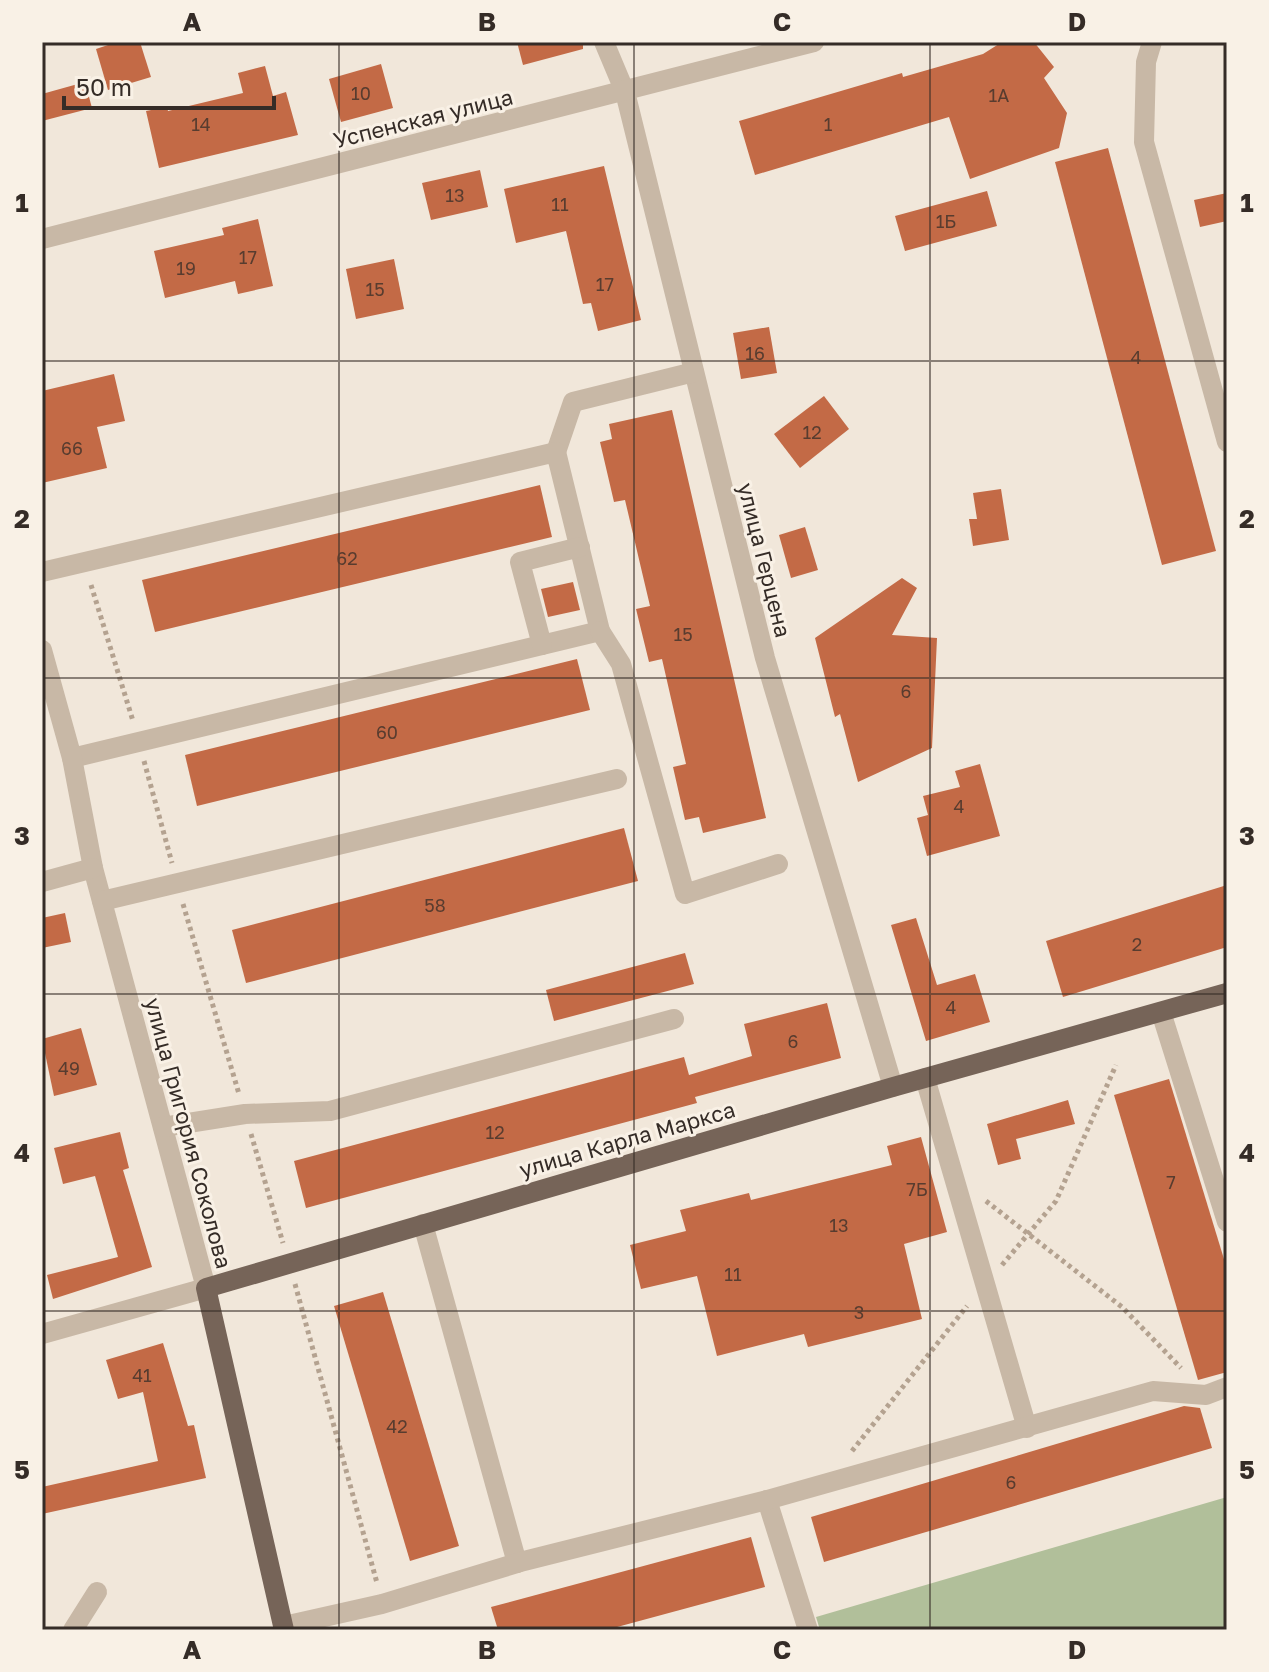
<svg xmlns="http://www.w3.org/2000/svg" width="1269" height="1672" font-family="'Golos Text',sans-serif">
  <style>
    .green { fill: #b1bf9a }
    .building { fill: #c36a46 }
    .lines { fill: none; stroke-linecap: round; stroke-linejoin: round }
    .path { stroke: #b4a290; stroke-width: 5; stroke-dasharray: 4 4; stroke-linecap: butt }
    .minor { stroke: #c8b8a6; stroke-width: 20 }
    .major { stroke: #766458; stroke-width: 20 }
    .grid { fill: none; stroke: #352c27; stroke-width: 2; stroke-opacity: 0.55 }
    .labels { text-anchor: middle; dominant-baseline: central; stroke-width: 6; stroke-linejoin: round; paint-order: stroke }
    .number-label { font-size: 18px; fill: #583c2f }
    .street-label { font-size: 22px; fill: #352c27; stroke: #f9f1e6 }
    .neatline { fill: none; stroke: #352c27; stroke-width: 3 }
    .grid-label { font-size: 26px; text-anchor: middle; font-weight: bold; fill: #352c27 }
  </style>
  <rect width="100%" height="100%" fill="#f1e7da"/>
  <!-- green -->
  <polygon class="green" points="1227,1497 1227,1630 820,1630 816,1617"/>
  <!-- building -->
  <g class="building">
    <polygon points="117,42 140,42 151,77 108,90 96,49"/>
    <polygon points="517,42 583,42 583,49 523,65"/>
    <polygon points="1002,42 1034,42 1054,67 1044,78 1067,113 1059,148 970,179 949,117 755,175 739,121 902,73 903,77 983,54"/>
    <polygon points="381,64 393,108 341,122 329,79"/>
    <polygon points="265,66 273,96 286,92 298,135 159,168 146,111 167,107 168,111 243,93 238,73"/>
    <polygon points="85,82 92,108 42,121 42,94"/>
    <polygon points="1108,148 1216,551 1162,565 1055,162"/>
    <polygon points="604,166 641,320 598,331 591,303 583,304 566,231 516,243 504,189"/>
    <polygon points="480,170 488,207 431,220 422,183"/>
    <polygon points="987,191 997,226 905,251 895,216"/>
    <polygon points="1227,193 1227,221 1200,227 1194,200"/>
    <polygon points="258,219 273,286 238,294 235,281 165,298 154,251 224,235 222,228"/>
    <polygon points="394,259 404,309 356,319 346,269"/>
    <polygon points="769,327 777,373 741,379 733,333"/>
    <polygon points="114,374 125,421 97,427 107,468 42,483 42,391"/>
    <polygon points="824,396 849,429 800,468 774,434"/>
    <polygon points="672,410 766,818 703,833 699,817 685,820 673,767 686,764 662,659 649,662 636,609 650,606 625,500 614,502 600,442 612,439 609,424"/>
    <polygon points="540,485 552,537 155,632 142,580"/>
    <polygon points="1001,489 1009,540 973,546 969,519 977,519 973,493"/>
    <polygon points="805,527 818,570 791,578 779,535"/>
    <polygon points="902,578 917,588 892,635 937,638 932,748 858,782 840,714 835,717 815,638"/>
    <polygon points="573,582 580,610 548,617 541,589"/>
    <polygon points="577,659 590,710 197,806 185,755"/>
    <polygon points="980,764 1000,836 927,856 917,818 928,815 923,796 960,787 955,771"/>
    <polygon points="624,828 638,881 246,983 232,930"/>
    <polygon points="1227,885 1227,947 1063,997 1046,941"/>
    <polygon points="65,913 71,942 42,948 42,918"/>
    <polygon points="916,918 937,985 975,974 990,1022 926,1041 891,925"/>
    <polygon points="685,953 694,984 554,1021 546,990"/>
    <polygon points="827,1003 841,1058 695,1097 697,1103 306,1208 294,1161 684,1057 689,1075 752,1056 744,1024"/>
    <polygon points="81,1028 97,1085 54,1096 42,1039"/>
    <polygon points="1169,1079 1227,1269 1227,1372 1198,1380 1114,1095"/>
    <polygon points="1068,1100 1075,1124 1016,1139 1021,1159 998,1165 987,1124"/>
    <polygon points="120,1132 129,1168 123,1170 152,1267 53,1299 47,1275 118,1257 95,1176 63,1184 54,1148"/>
    <polygon points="921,1137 947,1232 904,1244 922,1319 808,1347 804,1334 717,1356 697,1276 641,1289 630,1245 686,1231 680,1210 749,1193 751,1200 892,1165 887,1146"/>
    <polygon points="383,1292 459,1546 410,1561 334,1306"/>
    <polygon points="163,1343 188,1426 194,1425 206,1478 42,1514 42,1487 158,1461 143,1392 118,1399 106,1360"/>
    <polygon points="1184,1406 1200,1408 1212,1448 824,1562 811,1517"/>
    <polygon points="751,1537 765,1587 606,1630 498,1630 491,1607"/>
  </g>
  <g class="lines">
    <!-- path -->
    <g class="path">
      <polyline points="91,585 133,721"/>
      <polyline points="144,761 172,863"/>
      <polyline points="183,904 239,1094"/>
      <polyline points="251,1134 283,1243"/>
      <polyline points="986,1201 1122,1307 1181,1368"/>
      <polyline points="1002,1265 1056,1201 1116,1065"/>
      <polyline points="295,1284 377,1583"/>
      <polyline points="852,1451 967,1306"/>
    </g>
    <!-- minor -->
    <g class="minor">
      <polyline points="604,42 625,92 765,658 893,1087"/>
      <polyline points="1152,42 1146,62 1144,142 1227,442"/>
      <polyline points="42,239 814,42"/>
      <polyline points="556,452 573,402 694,372"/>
      <polyline points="42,572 556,452 600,631 72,758"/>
      <polyline points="600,631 621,664 685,894 778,864"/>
      <polyline points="542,645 520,562 580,547"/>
      <polyline points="42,650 72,758 93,868 206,1288 42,1334"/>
      <polyline points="42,882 93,868"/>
      <polyline points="102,901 617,779"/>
      <polyline points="1161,1012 1227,1222"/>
      <polyline points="925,1078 1027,1428"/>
      <polyline points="163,1127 245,1114 330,1111 674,1019"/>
      <polyline points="423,1224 517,1563"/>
      <polyline points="767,1500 808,1630"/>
      <polyline points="284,1626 382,1604 524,1561 767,1500 1153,1391 1206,1395 1227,1387"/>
      <polyline points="73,1630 97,1592"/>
    </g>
    <!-- major -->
    <polyline class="major" points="284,1630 206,1288 893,1087 1227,993"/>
  </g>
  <!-- grid -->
  <path class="grid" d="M339,42v1588M634,42v1588M930,42v1588M42,361h1185M42,678h1185M42,994h1185M42,1311h1185"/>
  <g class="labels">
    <!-- number labels -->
    <g class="number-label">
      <text x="361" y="93">10</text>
      <text x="999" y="95">1А</text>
      <text x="201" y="124">14</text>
      <text x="828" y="124">1</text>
      <text x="455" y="195">13</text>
      <text x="560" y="204">11</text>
      <text x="946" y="221">1Б</text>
      <text x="248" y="257">17</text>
      <text x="186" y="268">19</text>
      <text x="605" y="284">17</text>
      <text x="375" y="289">15</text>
      <text x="755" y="353">16</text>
      <text x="1136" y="357">4</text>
      <text x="812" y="432">12</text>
      <text x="72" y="448">66</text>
      <text x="347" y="558">62</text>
      <text x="683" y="634">15</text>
      <text x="906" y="691">6</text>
      <text x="387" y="732">60</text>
      <text x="959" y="806">4</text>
      <text x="435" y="905">58</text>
      <text x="1137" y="944">2</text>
      <text x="951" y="1007">4</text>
      <text x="793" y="1041">6</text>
      <text x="69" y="1068">49</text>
      <text x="495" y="1132">12</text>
      <text x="1171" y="1182">7</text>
      <text x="917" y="1189">7Б</text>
      <text x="839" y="1225">13</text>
      <text x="733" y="1274">11</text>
      <text x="859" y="1312">3</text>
      <text x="142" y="1375">41</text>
      <text x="397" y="1426">42</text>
      <text x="1011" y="1482">6</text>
    </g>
    <!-- street labels -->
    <g class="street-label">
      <text transform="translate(423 118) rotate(-14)">Успенская улица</text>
      <text transform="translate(765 560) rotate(76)">улица Герцена</text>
      <text transform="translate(189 1133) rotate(75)">улица Григория Соколова</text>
      <text transform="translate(627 1139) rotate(-16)">улица Карла Маркса</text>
    </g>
  </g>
  <!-- border -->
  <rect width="1269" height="1672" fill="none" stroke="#f9f1e6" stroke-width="88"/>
  <!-- scale -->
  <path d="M64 96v12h210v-12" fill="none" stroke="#352c27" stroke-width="4"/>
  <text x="76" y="96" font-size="24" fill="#352c27" stroke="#f9f1e6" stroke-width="6" paint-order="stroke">50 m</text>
  <rect x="44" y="44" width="1181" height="1584" class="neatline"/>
  <g class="grid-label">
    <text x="192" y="31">A</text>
    <text x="487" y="31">B</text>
    <text x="782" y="31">C</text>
    <text x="1077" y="31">D</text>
    <text x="22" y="212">1</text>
    <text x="1247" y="212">1</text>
    <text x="22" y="528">2</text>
    <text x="1247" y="528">2</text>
    <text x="22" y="845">3</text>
    <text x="1247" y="845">3</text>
    <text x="22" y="1162">4</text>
    <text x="1247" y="1162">4</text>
    <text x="22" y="1479">5</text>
    <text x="1247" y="1479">5</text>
    <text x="192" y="1659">A</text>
    <text x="487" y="1659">B</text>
    <text x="782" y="1659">C</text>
    <text x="1077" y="1659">D</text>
  </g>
</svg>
